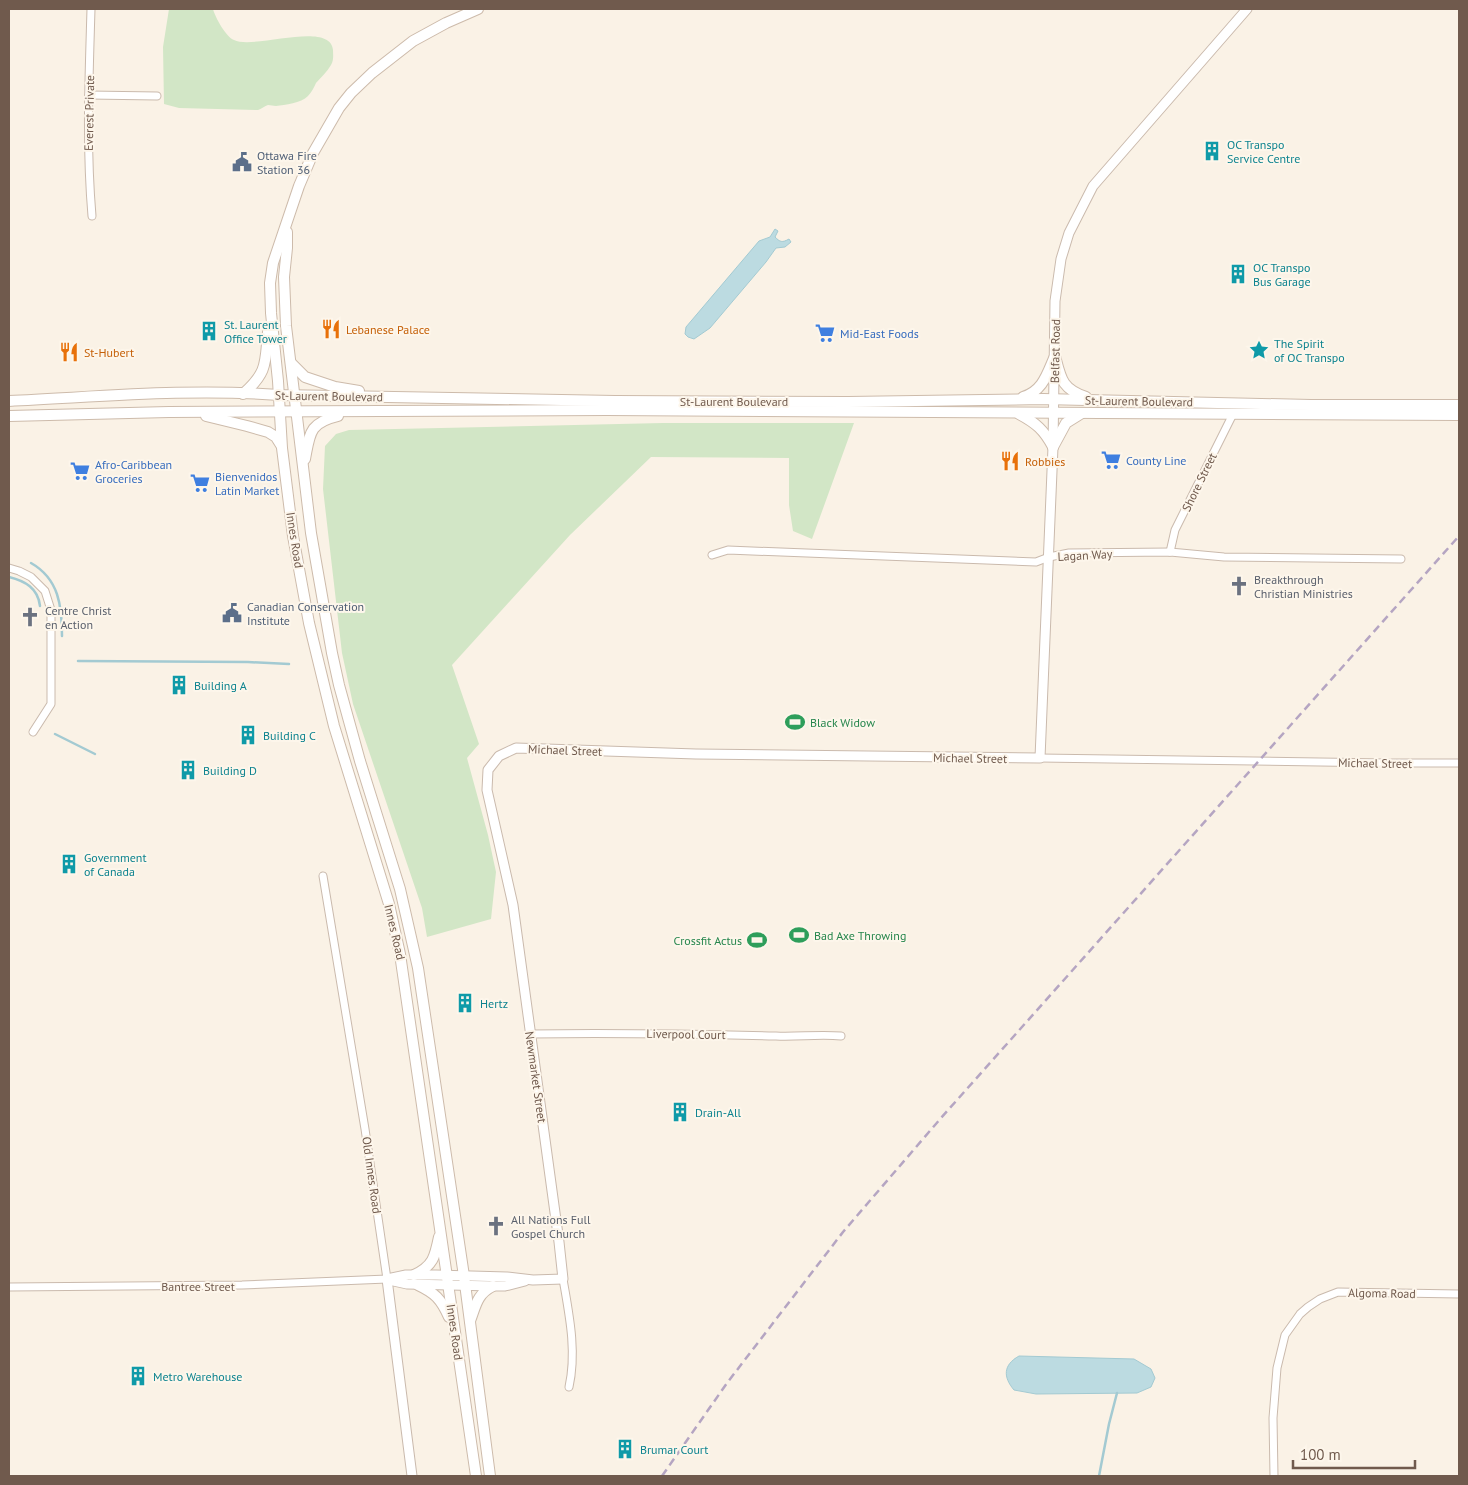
<svg xmlns="http://www.w3.org/2000/svg" width="1468" height="1485" font-family="'PT Sans',sans-serif">
  <style>
    .green { fill: #d2e6c6 }
    .water { fill: #bcdbe1; stroke: #a3cad2 }
    .lines { fill: none; stroke-linecap: round; stroke-linejoin: round }
    .stream { stroke: #a3cad2; stroke-width: 2.5 }
    .minor-casing { stroke: #cabaad; stroke-width: 9 }
    .tertiary-casing { stroke: #cabaad; stroke-width: 11 }
    .secondary-casing { stroke: #cdbbab; stroke-width: 12 }
    .minor { stroke: #fff; stroke-width: 7 }
    .tertiary { stroke: #fff; stroke-width: 9 }
    .secondary { stroke: #fff; stroke-width: 10 }
    .rail { stroke: #b5a5c2; stroke-width: 2.5; stroke-dasharray: 8 5; stroke-linecap: butt }
    .labels { text-anchor: middle; dominant-baseline: central; stroke-width: 4; stroke-linejoin: round; paint-order: stroke }
    .street-label { font-size: 12px; fill: #705a4d; stroke: #fdf6eb }
    .culture-label { font-size: 12px; fill: #0d838f; stroke: #fdf6eb; text-anchor: start }
    .service-label { font-size: 12px; fill: #4e5e75; stroke: #fdf6eb; text-anchor: start }
    .food-label { font-size: 12px; fill: #c56008; stroke: #fdf6eb; text-anchor: start }
    .shop-label { font-size: 12px; fill: #366cbe; stroke: #fdf6eb; text-anchor: start }
    .worship-label { font-size: 12px; fill: #5b616d; stroke: #fdf6eb; text-anchor: start }
    .leisure-label { font-size: 12px; fill: #27864d; stroke: #fdf6eb; text-anchor: start }
  </style>
  <rect width="100%" height="100%" fill="#faf2e6"/>
  <!-- green -->
  <g class="green">
    <path d="M169,9h44c2,8 13,28 21,31 20,10 96,-20 99,10 0,5 1,10 -2,15 -4,7 -10,12 -15,18 -2,4 -4,9 -8,13 -7,7 -23,9 -32,10 -3,0 -5,-1 -8,-1 -3,1 -7,4 -10,5l-79,-2 -15,-4 -1,-57z"/>
    <polygon points="663,423 854,423 812,539 793,531 789,505 789,458 651,457 570,535 452,665 479,744 467,758 488,835 496,872 491,919 427,937 422,908 353,704 342,653 323,489 325,446 336,434 349,430"/>
  </g>
  <!-- water -->
  <g class="water">
    <path d="M775,229l3,2 -3,6c5,5 7,6 14,2l2,3 -6,5 -9,1 -10,14 -56,66 -16,11 -6,-2 -3,-3 1,-7 73,-86 11,-4z"/>
    <path d="M1019,1356l115,3 17,10 4,9 -4,9 -14,6 -101,1 -22,-4c-11,-13 -11,-25 5,-34z"/>
  </g>
  <g class="lines">
    <!-- stream -->
    <g class="stream">
      <path d="M31,563c28,16 31,43 31,73"/>
      <path d="M9,577c16,4 29,11 31,29"/>
      <polyline points="78,661 248,662 289,664"/>
      <polyline points="55,734 95,754"/>
      <polyline points="1099,1476 1109,1424 1117,1393"/>
    </g>
    <defs>
      <g id="minor">
        <path d="M91,9c-2,70 -5,137 1,207"/>
        <polyline points="89,95 157,96"/>
        <polyline points="1170,552 1175,530 1233,414"/>
        <polyline points="712,555 728,550 1036,562 1049,557 1069,553 1170,552 1224,557 1401,559"/>
        <polyline points="9,568 19,571 31,577 45,591 51,610 51,704 33,732"/>
        <polyline points="1040,758 1387,763 1459,763"/>
        <path d="M530,1034c82,-1 164,0 246,2 22,1 43,-2 65,0"/>
        <path d="M563,1279c6,35 14,72 6,108"/>
        <polyline points="9,1287 242,1285 387,1279 365,1129 323,876"/>
        <polyline points="1274,1476 1273,1418 1277,1368 1285,1335 1300,1314 1308,1307 1320,1299 1338,1292 1459,1294"/>
      </g>
      <g id="tertiary">
        <polyline points="387,1279 406,1275 436,1275 507,1277 533,1280 563,1279 559,1242 513,905 487,790 488,770 499,756 516,748 696,754 1040,758 1053,447 1055,301 1061,259 1069,233 1093,186 1247,9"/>
        <polyline points="387,1279 412,1476"/>
        <polyline points="389,1280 407,1284 493,1286 505,1286 525,1281"/>
      </g>
      <g id="secondary">
        <polyline points="287,232 287,248 284,277 286,326 311,533 332,653 339,685 360,761 400,889 418,968 464,1276 490,1476"/>
        <path d="M1055,356c6,23 7,33 31,41"/>
        <polyline points="291,363 305,377 335,387 359,391"/>
        <path d="M243,394c25,-22 22,-31 25,-62"/>
        <path d="M1023,397c20,-6 24,-23 32,-41"/>
        <path d="M9,401c89,-4 180,-13 270,-6l336,6 233,1 195,-3 268,6h148"/>
        <path d="M1019,414c17,9 25,16 34,33"/>
        <polyline points="9,416 169,412 607,410 1459,415"/>
        <polyline points="206,416 247,426 268,432 276,437 281,445"/>
        <polyline points="1053,447 1066,423 1082,413"/>
        <path d="M305,459c5,-26 4,-36 33,-43"/>
        <path d="M414,1275c19,-9 21,-18 25,-38"/>
        <path d="M418,1285c17,8 23,14 31,32"/>
        <path d="M470,1321c6,-16 7,-27 23,-35"/>
        <polyline points="476,1476 400,954 389,904 334,726 309,623 293,536 282,448 278,381 271,313 270,283 273,263 299,186 313,153 339,108 351,93 372,73 413,41 446,23 478,9"/>
      </g>
    </defs>
    <!-- minor casing -->
    <use href="#minor" class="minor-casing"/>
    <!-- tertiary casing -->
    <use href="#tertiary" class="tertiary-casing"/>
    <!-- secondary casing -->
    <use href="#secondary" class="secondary-casing"/>
    <!-- minor -->
    <use href="#minor" class="minor"/>
    <!-- tertiary -->
    <use href="#tertiary" class="tertiary"/>
    <!-- secondary -->
    <use href="#secondary" class="secondary"/>
    <!-- rail -->
    <polyline class="rail" points="662,1476 727,1383 843,1232 941,1118 1459,536"/>
  </g>
  <!-- icons -->
  <defs>
    <symbol id="building-bare" viewBox="-9 -9 18 18"><path d="M-4-6H4V6H1V3H-1V6H-4ZM-2.5-4.3h1.7v1.8h-1.7ZM.8-4.3h1.7v1.8H.8ZM-2.5-1h1.7V.8h-1.7ZM.8-1h1.7V.8H.8Z" fill="#0f9aa8" stroke="#fdf6eb" stroke-width="2.5" paint-order="stroke"/></symbol>
    <symbol id="civic-bare" viewBox="-9 -9 18 18"><path d="M-.6-6.5H3V-4.5H.6V-3L4-1V1h2V6H-6V1h2V-1L-.6-3ZM-1.2 2.5V6h2.4V2.5Z" fill="#5c6f8a" stroke="#fdf6eb" stroke-width="2.5" paint-order="stroke"/></symbol>
    <symbol id="restaurant-bare" viewBox="-9 -9 18 18"><path d="M-5-6h1v4h1v-4h1v4h1v-4h1v5L-1.5 .5V6h-2V.5L-5-1ZM5-6V6H3V1.5H1.5Q1.5-4 5-6Z" fill="#e8710a" stroke="#fdf6eb" stroke-width="2.5" paint-order="stroke"/></symbol>
    <symbol id="supermarket-bare" viewBox="-9 -9 18 18"><path d="M-6-5.5h2.5l.6 2H6L4.5 2H-2.5L-4.4-4H-6ZM-1.5 3.2a1.3 1.3 0 1 0 .1 0ZM3 3.2a1.3 1.3 0 1 0 .1 0Z" fill="#3f7fe0" stroke="#fdf6eb" stroke-width="2.5" paint-order="stroke"/></symbol>
    <symbol id="sight-bare" viewBox="-9 -9 18 18"><path d="M0-6L1.8-2.2L6-1.7L2.9 1.2L3.7 5.4L0 3.3L-3.7 5.4L-2.9 1.2L-6-1.7L-1.8-2.2Z" fill="#0f9aa8" stroke="#fdf6eb" stroke-width="2.5" paint-order="stroke"/></symbol>
    <symbol id="church-bare" viewBox="-9 -9 18 18"><path d="M-1.2-6h2.4v3.5h3.3v2.4h-3.3V6h-2.4V-.1h-3.3v-2.4h3.3Z" fill="#6b7280" stroke="#fdf6eb" stroke-width="2.5" paint-order="stroke"/></symbol>
    <symbol id="stadium-bare" viewBox="-9 -9 18 18"><path d="M0-5a6.5 5 0 1 0 0 10a6.5 5 0 1 0 0-10ZM-3.5-1.8h7v3.6h-7Z" fill="#2e9e5b" stroke="#fdf6eb" stroke-width="2.5" paint-order="stroke"/></symbol>
  </defs>
  <g fill-rule="evenodd">
    <use href="#building-bare" x="1198" y="137" width="28" height="28"/>
    <use href="#civic-bare" x="228" y="148" width="28" height="28"/>
    <use href="#building-bare" x="1224" y="260" width="28" height="28"/>
    <use href="#restaurant-bare" x="317" y="315" width="28" height="28"/>
    <use href="#building-bare" x="195" y="317" width="28" height="28"/>
    <use href="#supermarket-bare" x="811" y="319" width="28" height="28"/>
    <use href="#sight-bare" x="1245" y="336" width="28" height="28"/>
    <use href="#restaurant-bare" x="55" y="338" width="28" height="28"/>
    <use href="#supermarket-bare" x="1097" y="446" width="28" height="28"/>
    <use href="#restaurant-bare" x="996" y="447" width="28" height="28"/>
    <use href="#supermarket-bare" x="66" y="457" width="28" height="28"/>
    <use href="#supermarket-bare" x="186" y="469" width="28" height="28"/>
    <use href="#church-bare" x="1225" y="572" width="28" height="28"/>
    <use href="#civic-bare" x="218" y="599" width="28" height="28"/>
    <use href="#church-bare" x="16" y="603" width="28" height="28"/>
    <use href="#building-bare" x="165" y="671" width="28" height="28"/>
    <use href="#stadium-bare" x="781" y="708" width="28" height="28"/>
    <use href="#building-bare" x="234" y="721" width="28" height="28"/>
    <use href="#building-bare" x="174" y="756" width="28" height="28"/>
    <use href="#building-bare" x="55" y="850" width="28" height="28"/>
    <use href="#stadium-bare" x="785" y="921" width="28" height="28"/>
    <use href="#stadium-bare" x="743" y="926" width="28" height="28"/>
    <use href="#building-bare" x="451" y="989" width="28" height="28"/>
    <use href="#building-bare" x="666" y="1098" width="28" height="28"/>
    <use href="#church-bare" x="482" y="1212" width="28" height="28"/>
    <use href="#building-bare" x="124" y="1362" width="28" height="28"/>
    <use href="#building-bare" x="611" y="1435" width="28" height="28"/>
  </g>
  <g class="labels">
    <!-- street labels -->
    <g class="street-label">
      <text transform="translate(89 113) rotate(-89)">Everest Private</text>
      <text transform="translate(1055 351) rotate(-89)">Belfast Road</text>
      <text transform="translate(329 396) rotate(1)">St-Laurent Boulevard</text>
      <text x="734" y="401">St-Laurent Boulevard</text>
      <text transform="translate(1139 401) rotate(1)">St-Laurent Boulevard</text>
      <text transform="translate(1199 482) rotate(-64)">Shore Street</text>
      <text transform="translate(295 540) rotate(81)">Innes Road</text>
      <text transform="translate(1085 555) rotate(-3)">Lagan Way</text>
      <text transform="translate(565 750) rotate(2)">Michael Street</text>
      <text transform="translate(970 758) rotate(1)">Michael Street</text>
      <text transform="translate(1375 763) rotate(1)">Michael Street</text>
      <text transform="translate(395 932) rotate(77)">Innes Road</text>
      <text transform="translate(686 1034) rotate(1)">Liverpool Court</text>
      <text transform="translate(536 1077) rotate(82)">Newmarket Street</text>
      <text transform="translate(372 1175) rotate(82)">Old Innes Road</text>
      <text x="198" y="1286">Bantree Street</text>
      <text transform="translate(1382 1293) rotate(1)">Algoma Road</text>
      <text transform="translate(455 1332) rotate(82)">Innes Road</text>
    </g>
    <!-- culture labels -->
    <g class="culture-label">
      <text x="1227" y="144">OC Transpo<tspan x="1227" dy="14">Service Centre</tspan></text>
      <text x="1253" y="267">OC Transpo<tspan x="1253" dy="14">Bus Garage</tspan></text>
      <text x="224" y="324">St. Laurent<tspan x="224" dy="14">Office Tower</tspan></text>
      <text x="1274" y="343">The Spirit<tspan x="1274" dy="14">of OC Transpo</tspan></text>
      <text x="194" y="685">Building A</text>
      <text x="263" y="735">Building C</text>
      <text x="203" y="770">Building D</text>
      <text x="84" y="857">Government<tspan x="84" dy="14">of Canada</tspan></text>
      <text x="480" y="1003">Hertz</text>
      <text x="695" y="1112">Drain-All</text>
      <text x="153" y="1376">Metro Warehouse</text>
      <text x="640" y="1449">Brumar Court</text>
    </g>
    <!-- service labels -->
    <g class="service-label">
      <text x="257" y="155">Ottawa Fire<tspan x="257" dy="14">Station 36</tspan></text>
      <text x="247" y="606">Canadian Conservation<tspan x="247" dy="14">Institute</tspan></text>
    </g>
    <!-- food labels -->
    <g class="food-label">
      <text x="346" y="329">Lebanese Palace</text>
      <text x="84" y="352">St-Hubert</text>
      <text x="1025" y="461">Robbies</text>
    </g>
    <!-- shop labels -->
    <g class="shop-label">
      <text x="840" y="333">Mid-East Foods</text>
      <text x="1126" y="460">County Line</text>
      <text x="95" y="464">Afro-Caribbean<tspan x="95" dy="14">Groceries</tspan></text>
      <text x="215" y="476">Bienvenidos<tspan x="215" dy="14">Latin Market</tspan></text>
    </g>
    <!-- worship labels -->
    <g class="worship-label">
      <text x="1254" y="579">Breakthrough<tspan x="1254" dy="14">Christian Ministries</tspan></text>
      <text x="45" y="610">Centre Christ<tspan x="45" dy="14">en Action</tspan></text>
      <text x="511" y="1219">All Nations Full<tspan x="511" dy="14">Gospel Church</tspan></text>
    </g>
    <!-- leisure labels -->
    <g class="leisure-label">
      <text x="810" y="722">Black Widow</text>
      <text x="814" y="935">Bad Axe Throwing</text>
      <text x="742" y="940" text-anchor="end">Crossfit Actus</text>
    </g>
  </g>
  <!-- border -->
  <rect width="1468" height="1485" fill="none" stroke="#705a4d" stroke-width="20"/>
  <!-- scale -->
  <path d="M1293 1460v8h122v-8" fill="none" stroke="#705a4d" stroke-width="2.5"/>
  <text x="1300" y="1460" font-size="15" fill="#705a4d" stroke="#fdf6eb" stroke-width="4" paint-order="stroke">100 m</text>
</svg>
